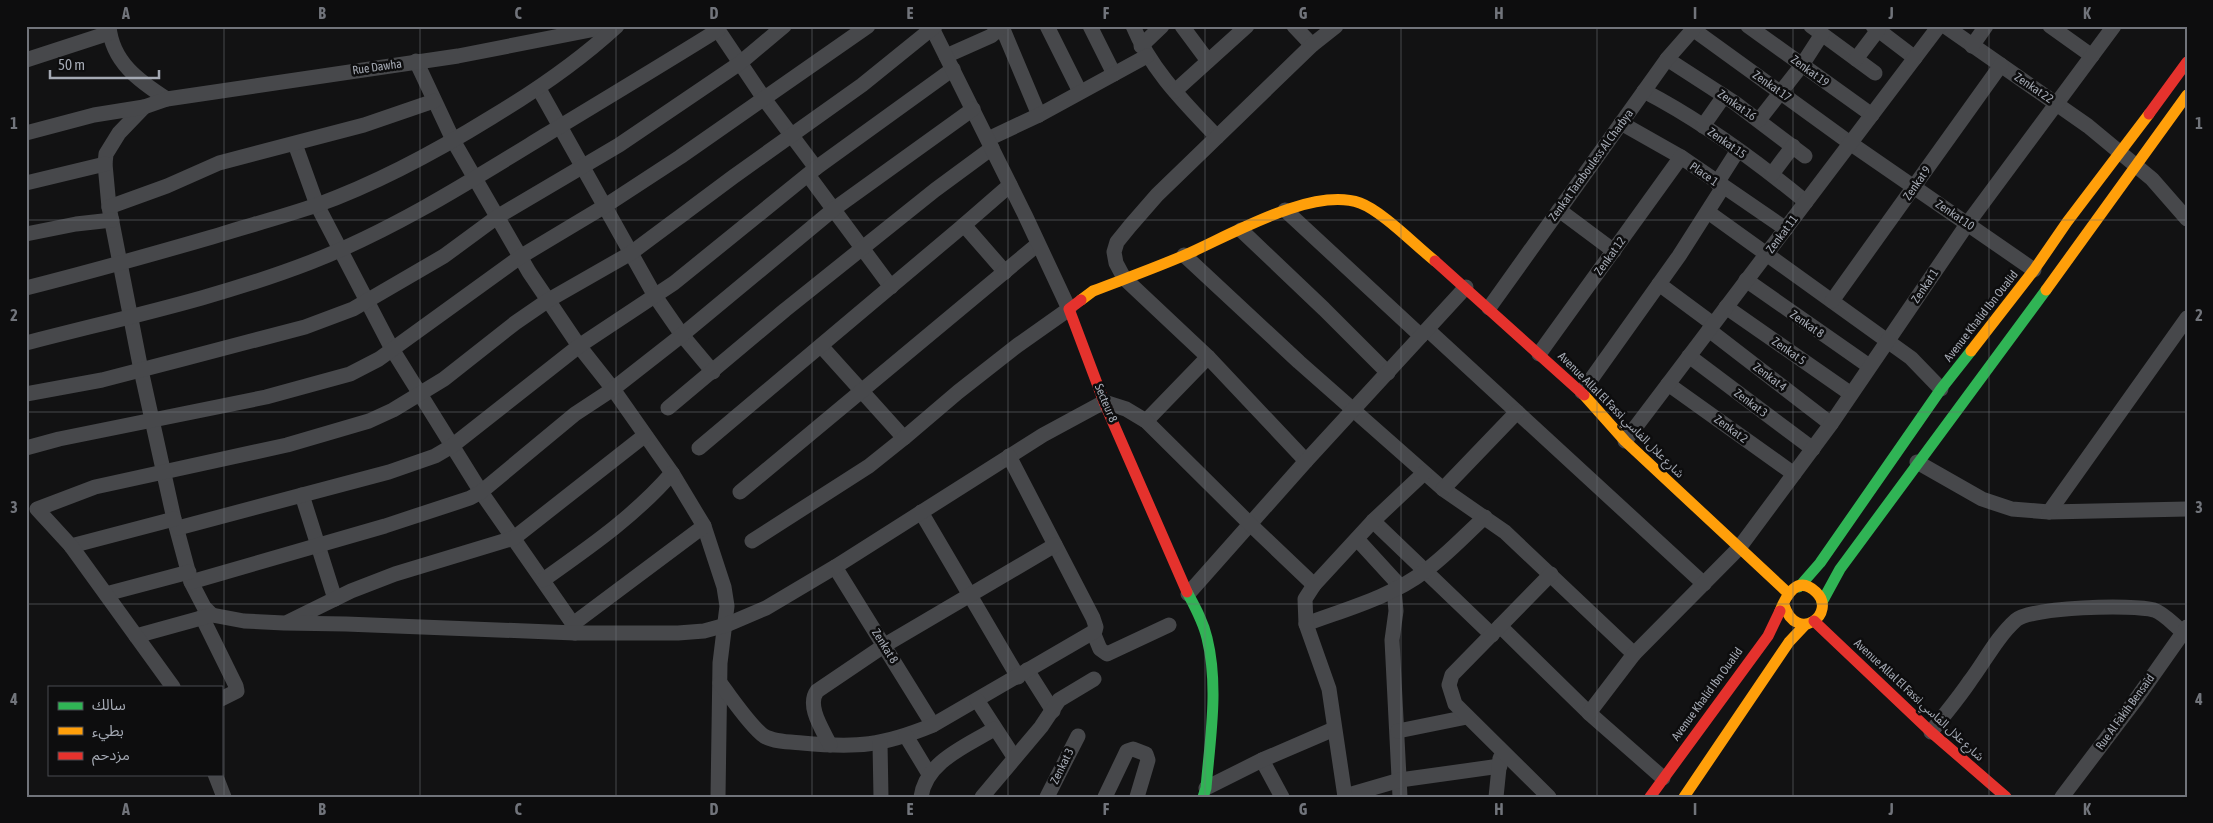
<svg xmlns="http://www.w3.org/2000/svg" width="2213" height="823" font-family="'Asap Condensed','Noto Sans Arabic',sans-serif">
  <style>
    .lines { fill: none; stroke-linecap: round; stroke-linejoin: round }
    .street { stroke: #47484b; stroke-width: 15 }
    .fast { stroke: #30b455; stroke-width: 11 }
    .slow { stroke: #ff9f0a; stroke-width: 11 }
    .jam { stroke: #e5322d; stroke-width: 11 }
    .grid { fill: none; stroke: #71747b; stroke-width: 1; stroke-opacity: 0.55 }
    .labels { text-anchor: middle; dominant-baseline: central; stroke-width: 5; stroke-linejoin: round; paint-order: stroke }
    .street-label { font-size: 12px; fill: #a4a9b3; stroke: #0d0d0e }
    .neatline { fill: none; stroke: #71747b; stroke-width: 2 }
    .grid-label { font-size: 16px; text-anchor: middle; font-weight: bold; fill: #71747b }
  </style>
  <rect width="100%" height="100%" fill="#121213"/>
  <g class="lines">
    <!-- street -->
    <g class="street">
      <path d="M109,26c3,36 30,55 58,73"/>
      <polyline points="1047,26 1080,92"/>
      <polyline points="1090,26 1114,74"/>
      <path d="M1133,26c18,44 52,77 84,111"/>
      <polyline points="1182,26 1208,61"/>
      <polyline points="1294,26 1312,45"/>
      <polyline points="1748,26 1872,115"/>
      <polyline points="1811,26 1875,73"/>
      <polyline points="1873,26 1915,58"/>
      <polyline points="1945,26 2088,126 2152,179 2187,219"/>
      <polyline points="2050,26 2092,56"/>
      <polyline points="1002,27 1039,115"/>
      <polyline points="718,30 765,100 816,168"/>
      <polyline points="1694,30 1850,143 2034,270"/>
      <polyline points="1141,46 1162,26"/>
      <polyline points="1972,46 1986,26"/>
      <polyline points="946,56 991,36 1003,26"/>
      <polyline points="1667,59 1735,103 1805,156"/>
      <polyline points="1856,59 1878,30"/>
      <polyline points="26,60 109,33"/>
      <polyline points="416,61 454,142 529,272 579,346 613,389 672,473 704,526 724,587 727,606 720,663 718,797"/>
      <polyline points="539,89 655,296 682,335 713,372"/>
      <polyline points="1175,91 1247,26"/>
      <path d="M1644,91c58,30 111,69 162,111"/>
      <polyline points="144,107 119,133 106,154 105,164 109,207 141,370 174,519 191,582 204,607 212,615"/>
      <polyline points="1759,120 1802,65 1822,34"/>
      <polyline points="1621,123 1681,157 1786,229"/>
      <polyline points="1703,126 1724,96"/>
      <polyline points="26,133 94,115 144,107 167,99 458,56 611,26"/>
      <polyline points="988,139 1039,115 1147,56"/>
      <polyline points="295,144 317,205 392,349 481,492 573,624 575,633"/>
      <polyline points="1772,174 1793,146"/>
      <polyline points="808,175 891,287"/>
      <polyline points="26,183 105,164"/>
      <polyline points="1717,183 1738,150"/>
      <polyline points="109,207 167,186 219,163 364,125 434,101"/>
      <polyline points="1285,210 1421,336"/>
      <polyline points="1559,210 1614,251"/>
      <polyline points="1708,212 1911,358 1941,389"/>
      <polyline points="964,225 1010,185"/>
      <polyline points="1241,230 1324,309 1388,373"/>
      <polyline points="26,234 76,224 112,220"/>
      <polyline points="1184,255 1299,362 1443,489 1505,532 1634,654"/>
      <polyline points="1746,280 1869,366"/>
      <polyline points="1659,284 1713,324"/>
      <path d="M26,288c63,-16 124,-33 186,-51 35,-11 70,-20 105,-32 61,-22 120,-54 175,-88 45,-27 86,-55 125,-91"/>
      <polyline points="1832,301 2001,65"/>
      <polyline points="1726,307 1851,394"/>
      <polyline points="1489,308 1667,59 1696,26"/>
      <polyline points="1428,330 1704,584"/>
      <polyline points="1709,330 1831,424"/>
      <path d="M26,343c96,-25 192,-45 285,-81 82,-32 158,-80 233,-126 58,-35 116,-70 174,-106l-2,-4"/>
      <polyline points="822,347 904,438"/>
      <polyline points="1539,354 1681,157"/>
      <polyline points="1689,356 1813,449"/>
      <polyline points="1668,384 1794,474"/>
      <polyline points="1582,392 1679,256 1723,187"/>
      <polyline points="26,394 102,380 183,359 305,327 353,309 444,256 497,217 619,145 740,63 784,26"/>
      <polyline points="668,408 785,310 935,190 992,148"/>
      <polyline points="1146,421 1208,357"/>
      <polyline points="1625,441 1939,26"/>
      <polyline points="26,448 59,439 266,397 350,374 379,359 520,257 605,206 680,157 868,26"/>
      <polyline points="699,448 964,225 1005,272"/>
      <polyline points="1306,461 1208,357 1124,278 1116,263 1114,252 1117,242 1130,226 1157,195 1312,45 1336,26"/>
      <polyline points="1917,462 1982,499 2012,509 2049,512 2187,509"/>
      <polyline points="1443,489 1517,412"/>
      <polyline points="740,492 1038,244"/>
      <polyline points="302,495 335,599"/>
      <polyline points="921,512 1018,677"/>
      <polyline points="2049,512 2187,318"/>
      <polyline points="1373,521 1492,635"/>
      <polyline points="178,528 389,472 435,456 452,446 579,346 674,283 816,168 953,69"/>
      <polyline points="1357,539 1400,586"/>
      <polyline points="752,541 869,466 904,438 958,392 1018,345 1069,309 1025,215 931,26"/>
      <polyline points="71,546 174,519"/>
      <polyline points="835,567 933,725"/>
      <path d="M543,580c45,-32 92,-64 129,-107"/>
      <polyline points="191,582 385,526 470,498 481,492 575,414 613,389 682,335 834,209 973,109"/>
      <polyline points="1394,589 1396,611 1392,640 1400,797"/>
      <polyline points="106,594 189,572"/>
      <polyline points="1188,594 1306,461 1466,287"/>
      <polyline points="202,617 236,686 237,691 221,699"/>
      <polyline points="288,622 351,591 395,574 514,538 644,436"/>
      <polyline points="573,624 704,526"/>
      <path d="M1306,624c40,-15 85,-27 119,-53 22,-16 41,-37 60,-54"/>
      <polyline points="1500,626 1589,713 1663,778"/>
      <polyline points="1093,632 1100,649 1107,654 1169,625"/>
      <polyline points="136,636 212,615 244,621 284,623 346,624 575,633 678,633 704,631 726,625 766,608 835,567 1043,435 1104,402 1126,409 1146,421 1251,525 1314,585"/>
      <polyline points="1027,670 1053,711"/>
      <path d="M720,683c11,14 30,43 44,53 10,6 26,6 38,7 55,5 80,3 131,-18l162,-94 1,-4 -3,-9 -84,-162"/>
      <polyline points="173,687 71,546 37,509 95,487 287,445 369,421 393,410 444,379 515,323 547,301 631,253 733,177 862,85 935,26"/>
      <polyline points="977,700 1014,757"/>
      <polyline points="1589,713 1634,654 1739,548 1831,424 1968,223 2114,26"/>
      <polyline points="1398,731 1467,717"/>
      <path d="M1931,732c13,-17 27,-33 39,-51 15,-20 27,-44 46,-61 15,-13 117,-16 138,-10 12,4 22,18 33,25"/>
      <polyline points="906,736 929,774"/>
      <polyline points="880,743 881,797"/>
      <path d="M830,745c-7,-15 -24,-39 -13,-54l68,-46 170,-100"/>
      <polyline points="1262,760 1282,797"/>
      <polyline points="215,774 224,797"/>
      <polyline points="1206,788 1262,760 1334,729"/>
      <polyline points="1345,796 1400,780 1500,766"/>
      <path d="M921,797c5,-36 46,-51 73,-68"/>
      <polyline points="982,797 1041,727 1059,700 1094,679"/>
      <polyline points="1047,797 1078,736"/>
      <polyline points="1105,797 1127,751 1133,749 1146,754 1148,760 1137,797"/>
      <polyline points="1345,797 1329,689 1306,624 1305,599 1314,585 1373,521 1424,473"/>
      <polyline points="1496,797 1500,758"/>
      <polyline points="1549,797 1455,704 1449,685 1452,675 1551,574"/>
      <polyline points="2062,797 2137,698 2187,627"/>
    </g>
    <!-- fast -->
    <g class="fast">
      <polyline points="1799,587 1820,563 1941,389 1971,351"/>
      <path d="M1187,592c8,15 16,29 20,46 12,49 3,101 -1,150l-3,9"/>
      <polyline points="1822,602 1840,569 2046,290"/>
    </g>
    <!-- slow -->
    <g class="slow">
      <polyline points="2046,290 2187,95"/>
      <path d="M1081,300l12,-9c31,-12 62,-23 92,-36 44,-19 127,-69 175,-52 22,8 55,42 75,58"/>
      <polyline points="1971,351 2034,270 2067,222 2149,114"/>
      <polyline points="1584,395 1625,441 1788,593"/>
      <path d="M1780,611c6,-15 17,-37 36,-19 22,21 -19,53 -32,13"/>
      <polyline points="1684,797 1789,642 1805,625"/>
    </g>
    <!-- jam -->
    <g class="jam">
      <polyline points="2149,114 2187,62"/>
      <polyline points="1435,261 1584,395"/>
      <polyline points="1081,300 1069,309 1104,402 1187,592"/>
      <polyline points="1814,621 1931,732 2006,797"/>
      <polyline points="1650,797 1768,636 1780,611"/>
    </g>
  </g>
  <!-- grid -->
  <path class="grid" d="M224,26v771M420,26v771M616,26v771M812,26v771M1008,26v771M1205,26v771M1401,26v771M1597,26v771M1793,26v771M1989,26v771M26,220h2161M26,412h2161M26,604h2161"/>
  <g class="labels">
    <!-- street labels -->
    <g class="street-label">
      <text transform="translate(377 67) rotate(-8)">Rue Dawha</text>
      <text transform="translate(1810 71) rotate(36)">Zenkat 19</text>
      <text transform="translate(1772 86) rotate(35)">Zenkat 17</text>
      <text transform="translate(2034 88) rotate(34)">Zenkat 22</text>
      <text transform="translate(1737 105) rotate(35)">Zenkat 16</text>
      <text transform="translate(1727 143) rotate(35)">Zenkat 15</text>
      <text transform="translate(1591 165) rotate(-54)">Zenkat Tarabouless Al Charbya</text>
      <text transform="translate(1704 174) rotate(35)">Place 1</text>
      <text transform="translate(1917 183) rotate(-55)">Zenkat 9</text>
      <text transform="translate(1955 215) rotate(34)">Zenkat 10</text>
      <text transform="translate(1782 234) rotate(-53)">Zenkat 11</text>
      <text transform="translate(1610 256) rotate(-54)">Zenkat 12</text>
      <text transform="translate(1925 286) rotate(-56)">Zenkat 1</text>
      <text transform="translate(1981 316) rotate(-52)">Avenue Khalid Ibn Oualid</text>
      <text transform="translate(1807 324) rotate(35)">Zenkat 8</text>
      <text transform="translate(1789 351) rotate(35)">Zenkat 5</text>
      <text transform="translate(1770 377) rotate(37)">Zenkat 4</text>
      <text transform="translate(1106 403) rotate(67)">Secteur 8</text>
      <text transform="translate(1751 403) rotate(37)">Zenkat 3</text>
      <text transform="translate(1621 415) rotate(45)">Avenue Allal El Fassi شارع علال الفاسي</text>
      <text transform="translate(1731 429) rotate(36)">Zenkat 2</text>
      <text transform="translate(885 646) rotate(58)">Zenkat 8</text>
      <text transform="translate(1707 694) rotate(-54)">Avenue Khalid Ibn Oualid</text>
      <text transform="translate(1919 700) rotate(43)">Avenue Allal El Fassi شارع علال الفاسي</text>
      <text transform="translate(2125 712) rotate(-54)">Rue Al Fakih Bensaïd</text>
      <text transform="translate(1062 766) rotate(-64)">Zenkat 3</text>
    </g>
  </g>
  <!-- border -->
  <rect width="2213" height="823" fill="none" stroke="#0d0d0e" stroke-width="55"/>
  <!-- legend -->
  <rect x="48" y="686" width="175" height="90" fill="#0d0d0e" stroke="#494b50"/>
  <rect x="58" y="702" width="25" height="8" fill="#30b455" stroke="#494b50"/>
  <text x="92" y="710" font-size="15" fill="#a4a9b3">سالك</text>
  <rect x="58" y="727" width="25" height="8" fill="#ff9f0a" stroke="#494b50"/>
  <text x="92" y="736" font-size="15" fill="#a4a9b3">بطيء</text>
  <rect x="58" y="752" width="25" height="8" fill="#e5322d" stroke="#494b50"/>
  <text x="92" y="760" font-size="15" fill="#a4a9b3">مزدحم</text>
  <!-- scale -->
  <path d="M50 70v8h109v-8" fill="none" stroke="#a4a9b3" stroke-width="2.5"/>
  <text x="58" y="70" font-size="15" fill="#a4a9b3" stroke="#0d0d0e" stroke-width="4" paint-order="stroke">50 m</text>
  <rect x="28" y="28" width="2158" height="768" class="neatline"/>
  <g class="grid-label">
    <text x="126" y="19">A</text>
    <text x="322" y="19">B</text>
    <text x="518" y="19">C</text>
    <text x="714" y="19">D</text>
    <text x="910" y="19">E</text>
    <text x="1106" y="19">F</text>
    <text x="1303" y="19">G</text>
    <text x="1499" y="19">H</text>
    <text x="1695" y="19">I</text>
    <text x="1891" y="19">J</text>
    <text x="2087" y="19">K</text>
    <text x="14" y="129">1</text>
    <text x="2199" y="129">1</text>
    <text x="14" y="321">2</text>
    <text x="2199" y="321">2</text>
    <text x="14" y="513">3</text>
    <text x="2199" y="513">3</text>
    <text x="14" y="705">4</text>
    <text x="2199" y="705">4</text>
    <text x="126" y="815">A</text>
    <text x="322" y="815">B</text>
    <text x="518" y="815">C</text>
    <text x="714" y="815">D</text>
    <text x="910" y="815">E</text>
    <text x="1106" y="815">F</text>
    <text x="1303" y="815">G</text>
    <text x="1499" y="815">H</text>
    <text x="1695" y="815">I</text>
    <text x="1891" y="815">J</text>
    <text x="2087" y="815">K</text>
  </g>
</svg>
